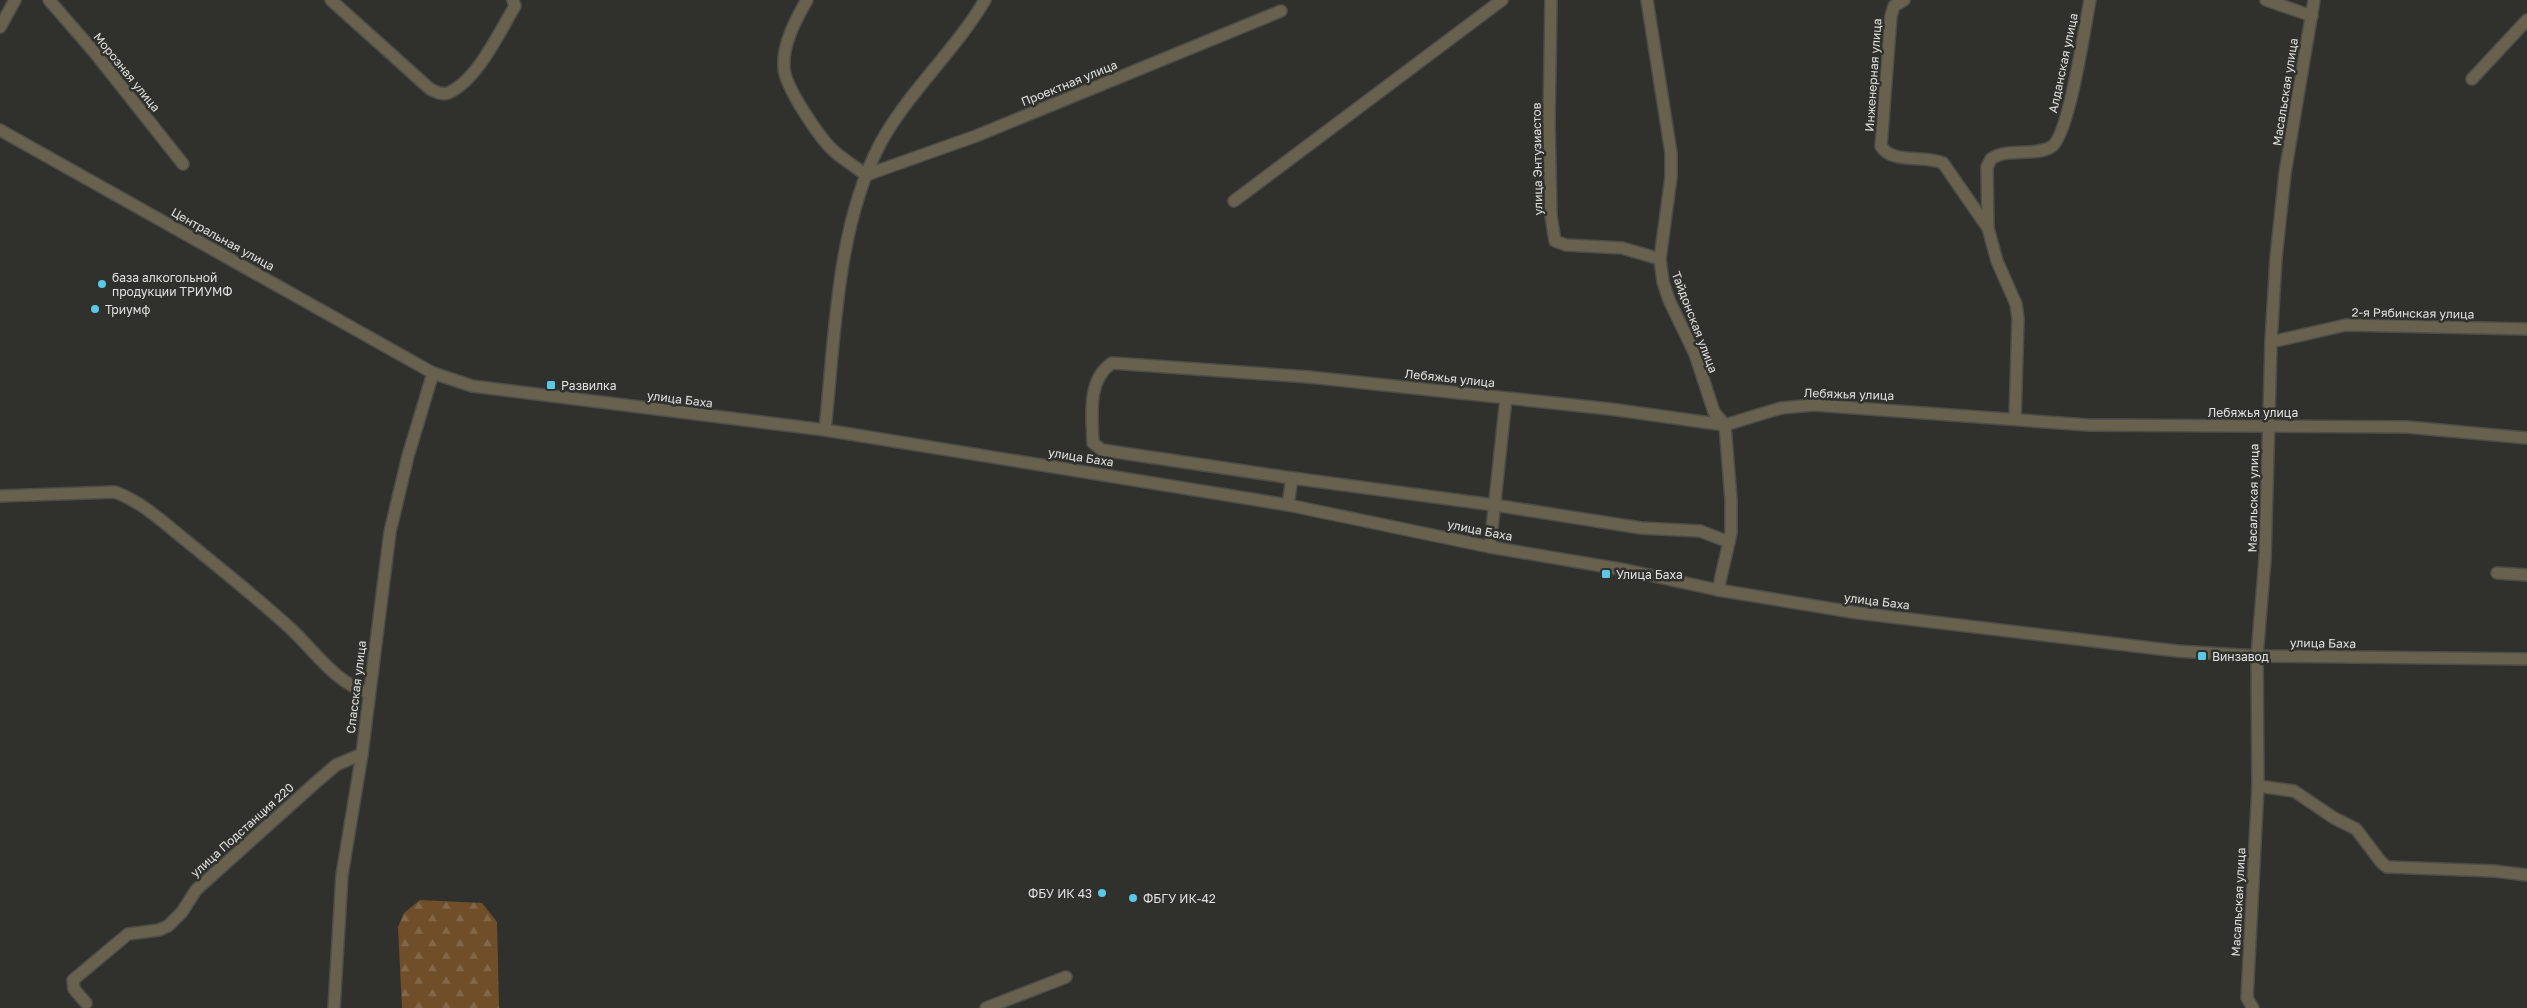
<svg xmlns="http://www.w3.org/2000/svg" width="2527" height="1008" font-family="'Golos Text',sans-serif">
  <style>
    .forest { fill: url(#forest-firs) }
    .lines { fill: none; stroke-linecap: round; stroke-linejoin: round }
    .minor-casing { stroke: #4c4c49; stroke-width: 14 }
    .minor { stroke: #68614e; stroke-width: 11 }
    .poi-dot { fill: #5ac8e6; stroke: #30302d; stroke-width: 2 }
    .labels { text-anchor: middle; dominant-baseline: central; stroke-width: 5; stroke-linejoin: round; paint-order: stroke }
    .street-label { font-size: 12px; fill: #e0e0de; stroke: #30302d }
    .poi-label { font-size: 12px; fill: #e0e0de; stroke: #30302d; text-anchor: start }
  </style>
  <defs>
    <pattern id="forest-firs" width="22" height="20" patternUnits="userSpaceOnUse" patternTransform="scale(1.25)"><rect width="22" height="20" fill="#6f4e29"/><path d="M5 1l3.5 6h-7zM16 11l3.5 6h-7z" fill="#836748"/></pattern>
  </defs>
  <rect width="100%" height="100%" fill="#30302d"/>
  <!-- forest -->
  <polygon class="forest" points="420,900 482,903 497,922 499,1008 402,1008 398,927 404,913"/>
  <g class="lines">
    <defs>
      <g id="minor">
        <polyline points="49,0 95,53 183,164"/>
        <path d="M331,0l99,89c6,3 11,6 18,4 29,-12 52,-62 67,-87l-2,-6"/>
        <path d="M807,0c-11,19 -25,45 -23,68 1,19 36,71 51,84 9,8 21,15 31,23l110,-39 305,-125"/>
        <polyline points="1551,0 1549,123 1551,216 1555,241 1566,245 1622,248 1660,259"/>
        <polyline points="1647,0 1671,153 1671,177 1660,259 1663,282 1669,300 1695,354 1714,412 1725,425 1731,500 1731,533 1718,590"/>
        <path d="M1904,0l-10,6 -3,10 -10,130c10,18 44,9 62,17l45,65 9,33 19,43 2,15 -3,100"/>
        <polyline points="2266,0 2312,16"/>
        <polyline points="0,27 15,0"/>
        <polyline points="2472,79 2527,20"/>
        <polyline points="0,130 433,373 472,386 825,430 1288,505 1490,547 1626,570 1718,590 1858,613 2177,651 2257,656 2527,659"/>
        <polyline points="1234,201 1502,0"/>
        <path d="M1988,228l-1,-61 4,-8c16,-12 43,-2 60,-12 18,-10 34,-122 39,-147"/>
        <polyline points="2271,342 2346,325 2527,329"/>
        <path d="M825,430c10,-93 11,-202 55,-286 28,-52 75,-93 105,-144"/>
        <polyline points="1292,478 1494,505 1641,528 1700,531 1729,542"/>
        <path d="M0,496l115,-4c27,10 48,30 69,47 36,29 72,58 106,89 25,23 45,55 79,65"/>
        <path d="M1288,505l4,-27 -190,-28 -9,-7c-1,-29 -6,-63 19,-80l197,14 301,32 115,16 56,-17 33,-3 274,20 319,2 120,11"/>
        <polyline points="1490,547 1506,398"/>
        <polyline points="2497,573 2527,575"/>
        <polyline points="2258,786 2294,791 2334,818 2356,829 2381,862 2387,867 2494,871 2527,875"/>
        <polyline points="86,1003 74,989 73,980 128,934 159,930 168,926 182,912 196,890 314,784 336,765 362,754"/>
        <polyline points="334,1008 342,875 362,754 390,532 408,456 433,373"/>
        <polyline points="986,1008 1066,977"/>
        <polyline points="2253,1008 2247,998 2258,786 2257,656 2265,559 2271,342 2276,258 2285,173 2314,0"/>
      </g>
    </defs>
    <!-- minor casing -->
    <use href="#minor" class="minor-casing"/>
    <!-- minor -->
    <use href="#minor" class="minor"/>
  </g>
  <!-- markers -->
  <g class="poi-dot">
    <circle cx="102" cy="284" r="5"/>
    <circle cx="95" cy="309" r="5"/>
    <rect x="546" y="380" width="10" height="10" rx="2.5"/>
    <rect x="1601" y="569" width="10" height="10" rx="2.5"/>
    <rect x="2197" y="651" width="10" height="10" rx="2.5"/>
    <circle cx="1102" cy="893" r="5"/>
    <circle cx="1133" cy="898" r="5"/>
  </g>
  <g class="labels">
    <!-- street labels -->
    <g class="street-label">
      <text transform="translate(2063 63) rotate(-78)">Алданская улица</text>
      <text transform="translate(127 72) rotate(51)">Морозная улица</text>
      <text transform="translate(1873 75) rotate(-86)">Инженерная улица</text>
      <text transform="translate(1069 83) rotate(-22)">Проектная улица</text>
      <text transform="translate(2285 92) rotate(-81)">Масальская улица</text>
      <text transform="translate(1537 159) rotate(-91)">улица Энтузиастов</text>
      <text transform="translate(223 239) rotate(29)">Центральная улица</text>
      <text transform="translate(2413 313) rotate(1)">2-я Рябинская улица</text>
      <text transform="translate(1695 322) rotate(69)">Тайдонская улица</text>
      <text transform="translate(1450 378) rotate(6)">Лебяжья улица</text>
      <text transform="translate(1849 394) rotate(2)">Лебяжья улица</text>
      <text transform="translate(680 399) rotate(7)">улица Баха</text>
      <text x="2253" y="412">Лебяжья улица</text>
      <text transform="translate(1081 457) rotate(9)">улица Баха</text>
      <text transform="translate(2253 498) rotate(-89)">Масальская улица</text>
      <text transform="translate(1480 530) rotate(11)">улица Баха</text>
      <text transform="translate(1877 601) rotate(7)">улица Баха</text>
      <text transform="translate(2323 643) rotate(1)">улица Баха</text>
      <text transform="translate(356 687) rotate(-83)">Спасская улица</text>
      <text transform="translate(242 830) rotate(-42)">улица Подстанция 220</text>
      <text transform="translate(2238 902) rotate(-87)">Масальская улица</text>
    </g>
    <!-- poi labels -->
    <g class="poi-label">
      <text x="112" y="277">база алкогольной<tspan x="112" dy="14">продукции ТРИУМФ</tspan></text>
      <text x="105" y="309">Триумф</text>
      <text x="561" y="385">Развилка</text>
      <text x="1616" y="574">Улица Баха</text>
      <text x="2212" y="656">Винзавод</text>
      <text x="1092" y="893" text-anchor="end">ФБУ ИК 43</text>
      <text x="1143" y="898">ФБГУ ИК-42</text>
    </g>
  </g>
</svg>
